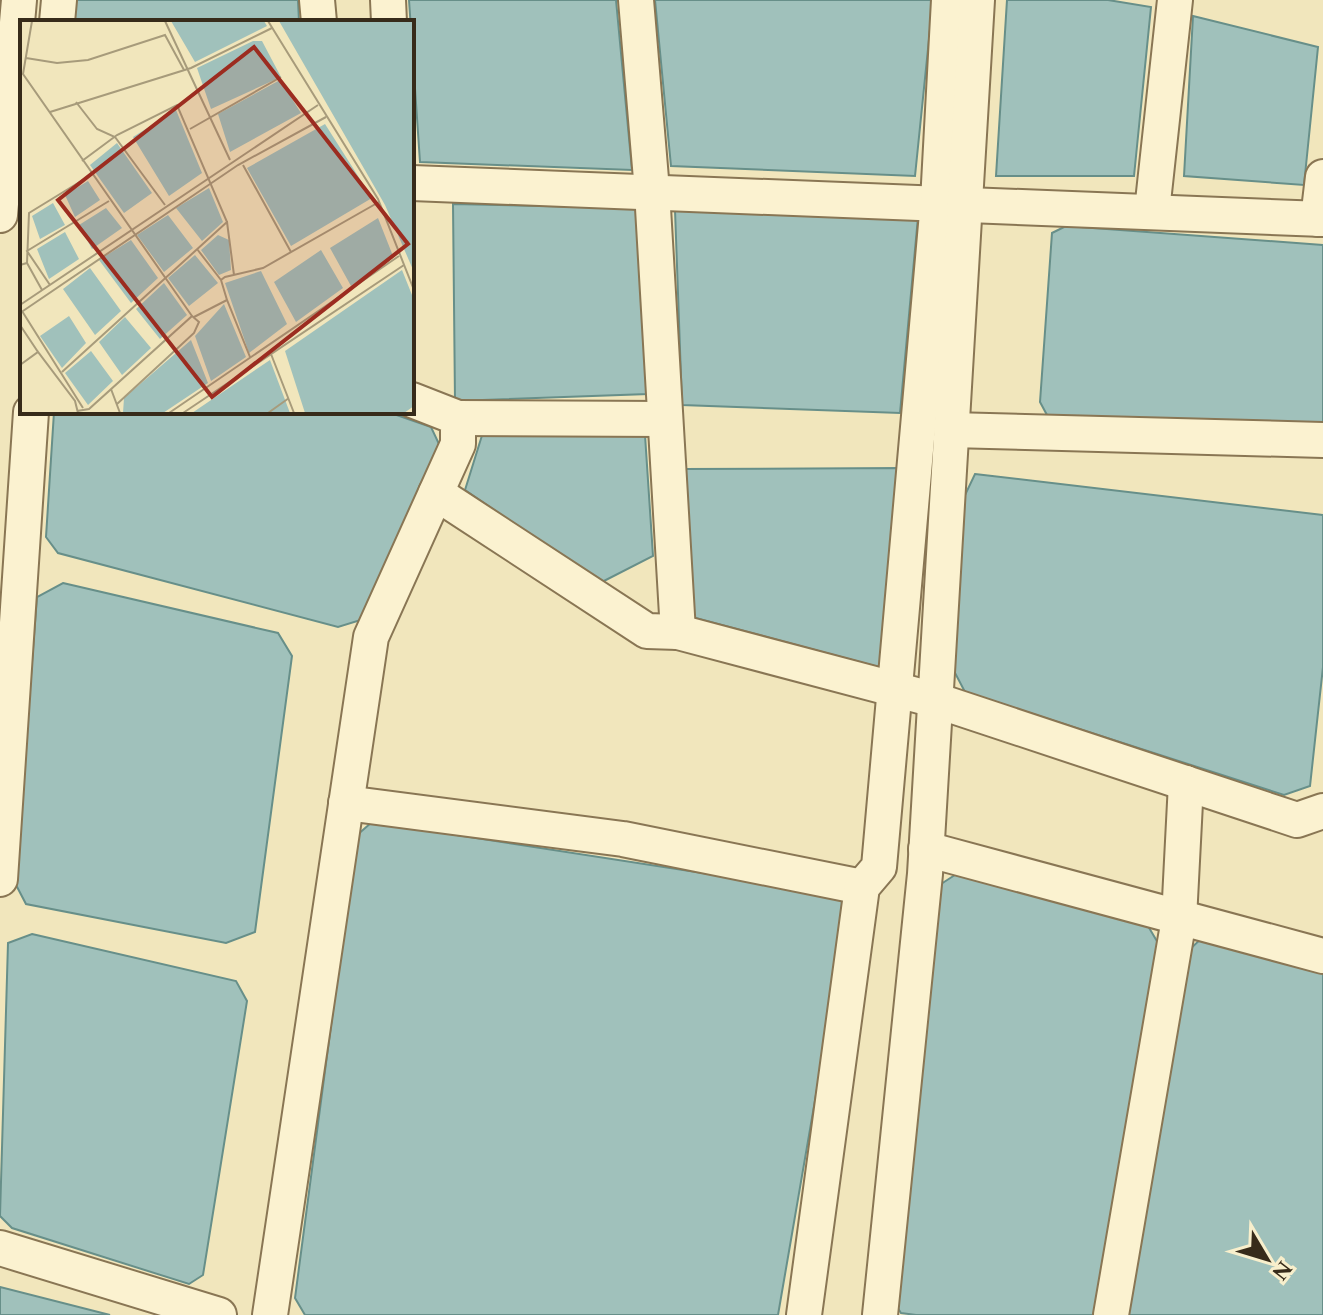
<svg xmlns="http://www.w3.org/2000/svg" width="1323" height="1315" font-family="Spectral,serif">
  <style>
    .water { fill: #a0c1bb; stroke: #678f89; stroke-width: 2 }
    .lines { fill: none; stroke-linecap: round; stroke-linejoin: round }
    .minor-casing { stroke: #897654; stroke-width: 38 }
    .minor { stroke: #fbf2d0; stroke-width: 34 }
    .inset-road { fill: none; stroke: #a79b7b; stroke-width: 2 }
    .view { fill: #9c2c20; fill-opacity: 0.15; stroke: #9c2c20; stroke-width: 4 }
    .inset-edge { fill: none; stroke: #372b1a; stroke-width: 4 }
  </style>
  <rect width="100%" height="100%" fill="#f1e6bc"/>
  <!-- water -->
  <g class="water">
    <polygon points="74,0 298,0 299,22 72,22"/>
    <polygon points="409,0 616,0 632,170 420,162"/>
    <polygon points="655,0 933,0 915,176 671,166"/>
    <polygon points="1007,0 1108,0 1151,7 1134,176 996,176"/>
    <polygon points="1193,16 1318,47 1304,185 1184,176"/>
    <polygon points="453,204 638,208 648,394 455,401"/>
    <polygon points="675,210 918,217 900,413 682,405"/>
    <polygon points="1066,226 1323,245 1323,429 1047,415 1040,402 1052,233"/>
    <polygon points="54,412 388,412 431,427 439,444 364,619 338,627 58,553 46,537"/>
    <polygon points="484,429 645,435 653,556 600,583 465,490"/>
    <polygon points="902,468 882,668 692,617 683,469"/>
    <polygon points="975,474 1323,515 1323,667 1310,786 1284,795 965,692 954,671 965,495"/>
    <polygon points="63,583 278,633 292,656 255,932 226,943 26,904 15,883 37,597"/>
    <polygon points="372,822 838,894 848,909 778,1315 305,1315 295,1298 356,836"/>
    <polygon points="961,871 1148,926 1161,948 1099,1315 916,1315 901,1313 892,1299 938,886"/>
    <polygon points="32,934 236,981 247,1001 203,1275 189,1284 12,1228 0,1216 8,943"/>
    <polygon points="1205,935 1323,969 1323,1315 1112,1315 1188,951"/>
    <polygon points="0,1287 110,1315 0,1315"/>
  </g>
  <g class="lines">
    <defs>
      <g id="minor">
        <polyline points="317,0 319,22"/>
        <polyline points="388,0 389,22"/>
        <polyline points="636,0 652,191 678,632 935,700 1297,820 1323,811"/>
        <polyline points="57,22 59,0"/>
        <polyline points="412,183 1323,219"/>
        <polyline points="1152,211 1175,0"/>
        <polyline points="0,215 19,0"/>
        <polyline points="1318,219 1323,177"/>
        <polyline points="458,418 665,419"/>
        <polyline points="951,430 1323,440"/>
        <polyline points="436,493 647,631 678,632"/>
        <polyline points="346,803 623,839 862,887"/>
        <polyline points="926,849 1323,956"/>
        <polyline points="0,879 31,412"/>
        <polyline points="0,1248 219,1315"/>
        <polyline points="270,1315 371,637 458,444 458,418 412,400"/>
        <polyline points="804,1315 862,887 879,867 938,202 949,0"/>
        <polyline points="880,1315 925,874 977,0"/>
        <polyline points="1111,1315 1179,919 1186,783"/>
      </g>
    </defs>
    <!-- minor casing -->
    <use href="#minor" class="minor-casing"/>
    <!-- minor -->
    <use href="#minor" class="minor"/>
  </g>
  <!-- overview -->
  <g transform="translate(20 20)">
    <rect width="394" height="394" fill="#f1e6bc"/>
    <path d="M151,1h93l3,5 -72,36zM259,1h135v251l-29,-67zM233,21h9l19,36 -70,32 -14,-41zM260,60l21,33 -71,39 -12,-38zM156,90l26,63 -33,23 -36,-59zM305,104l47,74 -81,48 -44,-78zM97,123l35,50 -28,20 -34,-48zM68,161l12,19 -25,17 -10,-22zM189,168l14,34 -21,19 -26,-33zM33,183l12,22 -25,14 -8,-23zM86,188l16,20 -30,21 -13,-24zM148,195l25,33 -29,24 -27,-37zM358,198l15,38 -42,30 -21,-38zM45,212l14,27 -30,20 -12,-30zM198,215l11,5 2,30 -12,5 -18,-25zM111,220l27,38 -27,25 -32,-43zM301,230l22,38 -47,34 -22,-40zM175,235l23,28 -29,23 -21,-28zM70,248l31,43 -26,24 -32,-46zM382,250l12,30v106l-10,7h-99l-20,-62zM241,251l26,53 -38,29 -24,-70zM144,263l23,32 -27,24 -24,-30zM204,284l22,53 -35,24 -16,-45zM49,296l17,27 -24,25 -22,-32zM105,297l26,31 -29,27 -23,-33zM171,320l17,43 -45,30h-40l1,-15zM71,331l22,30 -25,24 -23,-32zM250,340l20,53h-98z" fill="#a0c1bb"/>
    <path class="inset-road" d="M12,1l-9,53 169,242 -103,93 -12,2M145,1l65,139M248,1l110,178 36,91M6,38l31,5 31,-3 77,-25 19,35M56,82l21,27 18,8 50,68M30,92l141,-44 81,-40M170,109l91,-52M223,145l48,87M207,202l7,53M177,229l24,31M7,243l2,-50 62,-38M0,245l7,-2 15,27M30,265l-23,-34 82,-50M207,280l-6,-20 4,-3 38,-9 116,-66M0,285l298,-200M2,291l61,97M0,293l218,-148 88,-48M174,297l33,-17 23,57M0,305l18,27M251,334l23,59M0,345l18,-13 37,49 3,12M42,352l165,-150 -50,-117 -60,30 -35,26M91,369l9,24M97,384l77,-71 5,-11 -7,-6M149,393l230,-157M163,393l221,-148M248,393l21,-15"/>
    <path class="view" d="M234,27l154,197 -196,153 -154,-197z"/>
    <rect width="394" height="394" class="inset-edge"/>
  </g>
  <!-- north arrow -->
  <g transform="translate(1267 1259) rotate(128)" stroke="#f8efcc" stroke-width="6" paint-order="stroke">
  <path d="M0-6L14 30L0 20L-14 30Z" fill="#372b1a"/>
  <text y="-12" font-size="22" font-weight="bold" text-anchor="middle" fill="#372b1a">N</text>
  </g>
</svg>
